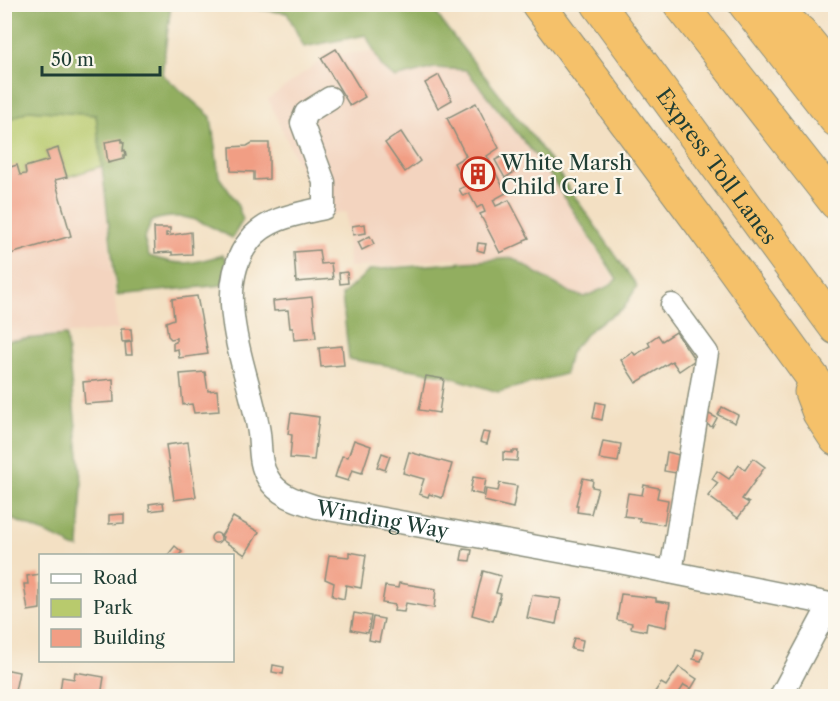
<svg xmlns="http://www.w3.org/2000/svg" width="840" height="701" font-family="'Libre Caslon Text',serif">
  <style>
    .built { fill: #f3d4bf }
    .green { fill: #b8ca6d; stroke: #6c8450; stroke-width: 1.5 }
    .forest { fill: #92ae60; stroke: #58764a; stroke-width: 1.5 }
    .building { fill: #f19e84 }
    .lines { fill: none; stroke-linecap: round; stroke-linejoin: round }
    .minor-casing { stroke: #898e7c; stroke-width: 25 }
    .highway-casing { stroke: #898e7c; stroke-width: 35 }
    .minor { stroke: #fff; stroke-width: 22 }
    .highway { stroke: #f5c16b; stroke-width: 33 }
    .labels { text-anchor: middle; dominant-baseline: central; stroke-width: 4.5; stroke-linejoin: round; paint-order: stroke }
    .poi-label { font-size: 21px; fill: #1f3d34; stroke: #fbf7ec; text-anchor: start }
    .street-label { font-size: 21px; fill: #1f3d34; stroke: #fbf7ec }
  </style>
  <rect width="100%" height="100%" fill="#fbf7ec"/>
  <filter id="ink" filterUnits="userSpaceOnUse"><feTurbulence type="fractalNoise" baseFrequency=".0167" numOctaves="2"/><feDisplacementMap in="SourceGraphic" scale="12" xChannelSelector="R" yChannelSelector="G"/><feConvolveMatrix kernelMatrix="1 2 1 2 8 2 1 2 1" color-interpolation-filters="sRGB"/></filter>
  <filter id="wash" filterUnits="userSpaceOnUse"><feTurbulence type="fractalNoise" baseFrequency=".008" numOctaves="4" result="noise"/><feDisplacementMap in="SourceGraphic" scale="24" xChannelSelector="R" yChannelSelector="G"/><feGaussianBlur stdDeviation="1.35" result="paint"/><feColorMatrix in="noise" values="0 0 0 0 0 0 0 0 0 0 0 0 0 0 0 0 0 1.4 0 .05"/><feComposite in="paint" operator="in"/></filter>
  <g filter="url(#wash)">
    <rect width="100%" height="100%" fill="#f3e0c3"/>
    <!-- built -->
    <g class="built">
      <polygon points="401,48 466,70 492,100 494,108 544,166 614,280 578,303 514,269 447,258 394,266 349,267 346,212 322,216 268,99 327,56"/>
      <polygon points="96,115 118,329 5,341 4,122"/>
    </g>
    <!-- green -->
    <polygon class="green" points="29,110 96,115 102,166 67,177 58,148 46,152 49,160 25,167 26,174 20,175 5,169 4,122"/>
    <!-- forest -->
    <g class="forest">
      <path d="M4,5h167l-9,69 49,43 8,60 17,24 7,19 -11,18c-28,-16 -48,-28 -80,-17l-8,18 5,17c34,11 41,8 74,-1l4,6 -4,24 -106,10 -21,-180 -67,-5 -24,12z"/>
      <polygon points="225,5 431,5 445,26 536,141 637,286 624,308 593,327 570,352 565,374 498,392 444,375 349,359 342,295 370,270 513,258 545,278 571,293 584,297 607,287 617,279 544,166 466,70 434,68 395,78 382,67 366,35 304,47 287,13"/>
      <polygon points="66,335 82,482 79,548 70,547 66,542 12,519 5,531 5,341"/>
    </g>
    <g id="blocks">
      <!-- building -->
      <g class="building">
        <polygon points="336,49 365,97 350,106 321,58"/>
        <polygon points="439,75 452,100 438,108 425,83"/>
        <polygon points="476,103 499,148 487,156 506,193 493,200 496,206 509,200 529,238 524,240 524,242 500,253 480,214 485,212 482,205 477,208 469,193 463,196 459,189 466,186 454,163 466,156 447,118"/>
        <polygon points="401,132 420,161 405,172 385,143"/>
        <polygon points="122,139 122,142 124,142 123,151 125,150 126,155 124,155 124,159 108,163 105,142"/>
        <polygon points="252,143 269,143 269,179 254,180 254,172 231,171 230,147 247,146"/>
        <polygon points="58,148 67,177 55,180 71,236 4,256 4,169 17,165 20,175 26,174 25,167 49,160 46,152"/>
        <polygon points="507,154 516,171 505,178 495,160"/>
        <polygon points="365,224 366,233 353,235 352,226"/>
        <polygon points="154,228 170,228 170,233 166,233 166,236 191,232 192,254 172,255 172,252 155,253"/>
        <polygon points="370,236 374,244 362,250 358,242"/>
        <polygon points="478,243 486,244 484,252 477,250"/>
        <polygon points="319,250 321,264 331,263 333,279 296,282 294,252"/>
        <polygon points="347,272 348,283 340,284 339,273"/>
        <polygon points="197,296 208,354 179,358 178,349 173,350 173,343 176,342 176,338 171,339 168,336 166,322 174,319 172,299"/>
        <polygon points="312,297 316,338 294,340 293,328 290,328 288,310 274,311 273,301"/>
        <polygon points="121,329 131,329 132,341 122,342"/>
        <polygon points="676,332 695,360 679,371 672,361 636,383 621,360 633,352 635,355 650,346 648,342 658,335 662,341"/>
        <polygon points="131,342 132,355 126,355 125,343"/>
        <polygon points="342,346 344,365 321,367 319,348"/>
        <polygon points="205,372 208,391 217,390 219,411 194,413 192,404 183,405 180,374"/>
        <polygon points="426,376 444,379 439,413 419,410"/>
        <polygon points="113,379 114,402 85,404 83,382"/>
        <polygon points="596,402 605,404 602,420 593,418"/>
        <polygon points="722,407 738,415 735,423 718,415"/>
        <polygon points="291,413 319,417 314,460 290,458 292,435 288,434"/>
        <polygon points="709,414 717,418 712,427 704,423"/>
        <polygon points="483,432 490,433 487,444 480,442"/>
        <polygon points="354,440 371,446 362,473 352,470 348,481 335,477 342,456 348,457"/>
        <polygon points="603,441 621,444 618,462 599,459"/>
        <polygon points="188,442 196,497 174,500 166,445"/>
        <polygon points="512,451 518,451 517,461 503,460 503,452 512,453"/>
        <polygon points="409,452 452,464 442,498 429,494 428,497 419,494 424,479 403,473"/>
        <polygon points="667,452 679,455 676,473 664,471"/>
        <polygon points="382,453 390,456 385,470 377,467"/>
        <polygon points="753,458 765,467 742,499 749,503 738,518 708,496 718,483 712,479 717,471 729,479 739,465 745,470"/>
        <polygon points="473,477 486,479 483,495 470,492"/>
        <polygon points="583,478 593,480 592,487 598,488 591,514 577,512 578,505 576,505"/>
        <polygon points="500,483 517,486 513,508 484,501 486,489 498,491"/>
        <polygon points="644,485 659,488 657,498 668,500 664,525 639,521 640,518 624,516 628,493 642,495"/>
        <polygon points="163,502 164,509 150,511 149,504"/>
        <polygon points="124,514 124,523 109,524 109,515"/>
        <polygon points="233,517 259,532 245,555 222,540 223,537 221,536"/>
        <circle cx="216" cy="538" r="5"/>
        <polygon points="175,546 182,552 178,556 167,556"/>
        <polygon points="463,549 472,550 470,561 461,560"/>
        <polygon points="349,552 366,555 361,588 346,585 344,599 332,596 334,583 325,579 329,555 349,557"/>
        <polygon points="483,571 501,576 496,593 501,594 493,621 472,615"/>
        <polygon points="40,574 40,609 28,611 24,584 28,584 27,576"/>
        <polygon points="399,583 436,589 434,608 406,603 404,612 394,611 395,605 382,603 385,586 398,588"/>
        <polygon points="621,594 656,598 656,601 670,603 666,627 647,623 646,631 631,628 632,623 617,620"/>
        <polygon points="532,595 561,599 556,624 527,618"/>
        <polygon points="354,613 371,616 368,633 351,630"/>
        <polygon points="373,617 384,619 379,642 369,640"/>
        <polygon points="574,638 583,640 581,651 571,649"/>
        <polygon points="696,649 704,651 701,661 693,659"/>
        <polygon points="273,665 284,667 283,674 272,672"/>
        <polygon points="679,667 697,679 691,689 684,685 677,696 652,696 661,683 666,686"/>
        <polygon points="4,669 19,672 14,696 4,695"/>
        <polygon points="75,672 104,677 101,696 84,696 60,692 62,677 74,679"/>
      </g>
    </g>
  </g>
  <g filter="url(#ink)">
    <use href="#blocks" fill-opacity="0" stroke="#898e7c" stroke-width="1.5"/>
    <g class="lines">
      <defs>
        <g id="minor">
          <path id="s1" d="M330,98l-24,15 -4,10 22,59v26c-26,6 -57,10 -74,32 -42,52 1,136 9,193 2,16 0,31 9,45 10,18 30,23 49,29l297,54 216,43 -49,92"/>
          <polyline points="671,572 707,353 672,305"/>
        </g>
        <g id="highway">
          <polyline points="538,4 700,222 836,410"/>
          <path id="s2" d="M598,4l238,324"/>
          <polyline points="680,4 836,203"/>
          <polyline points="745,4 836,120"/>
          <polyline points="768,4 801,33 836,76"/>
          <polyline points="811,392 819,413 836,439"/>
        </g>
      </defs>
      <!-- minor casing -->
      <use href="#minor" class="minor-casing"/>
      <!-- highway casing -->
      <use href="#highway" class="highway-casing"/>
      <!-- minor -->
      <use href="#minor" class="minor"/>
      <!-- highway -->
      <use href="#highway" class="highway"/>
    </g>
  </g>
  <!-- icons -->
  <defs>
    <symbol id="building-ring" viewBox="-11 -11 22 22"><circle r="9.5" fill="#fbf7ec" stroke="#c8321e" stroke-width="1.5"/><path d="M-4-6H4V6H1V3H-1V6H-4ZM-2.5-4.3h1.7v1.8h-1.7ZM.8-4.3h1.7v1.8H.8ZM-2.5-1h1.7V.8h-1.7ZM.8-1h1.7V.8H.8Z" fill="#c8321e"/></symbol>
  </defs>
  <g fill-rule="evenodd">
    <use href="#building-ring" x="459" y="155" width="38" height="38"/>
  </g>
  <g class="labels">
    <!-- poi labels -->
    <g class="poi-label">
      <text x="501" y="162">White Marsh<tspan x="501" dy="24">Child Care I</tspan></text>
    </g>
    <!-- street labels -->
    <g class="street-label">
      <text stroke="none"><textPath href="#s2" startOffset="201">Express Toll Lanes</textPath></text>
      <text stroke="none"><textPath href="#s1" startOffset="582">Winding Way</textPath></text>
    </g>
  </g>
  <!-- margin -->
  <rect width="840" height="701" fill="none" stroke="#fbf7ec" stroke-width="24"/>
  <!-- legend -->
  <rect x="39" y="554" width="195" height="108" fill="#fbf7ec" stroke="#a3ada2" stroke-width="1.5"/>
  <rect x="51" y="574" width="30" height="9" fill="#ffffff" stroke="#a3ada2" stroke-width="1.5"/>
  <text x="93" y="584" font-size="18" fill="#1f3d34">Road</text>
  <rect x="51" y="599" width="30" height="18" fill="#b8ca6d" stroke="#a3ada2" stroke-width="1.5"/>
  <text x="93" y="614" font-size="18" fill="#1f3d34">Park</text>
  <rect x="51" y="629" width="30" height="18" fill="#f19e84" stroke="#a3ada2" stroke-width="1.5"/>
  <text x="93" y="644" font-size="18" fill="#1f3d34">Building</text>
  <!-- scale -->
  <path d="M42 66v9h118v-9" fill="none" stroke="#1f3d34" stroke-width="3"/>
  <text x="51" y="66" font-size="18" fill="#1f3d34" stroke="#fbf7ec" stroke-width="4.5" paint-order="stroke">50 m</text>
</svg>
